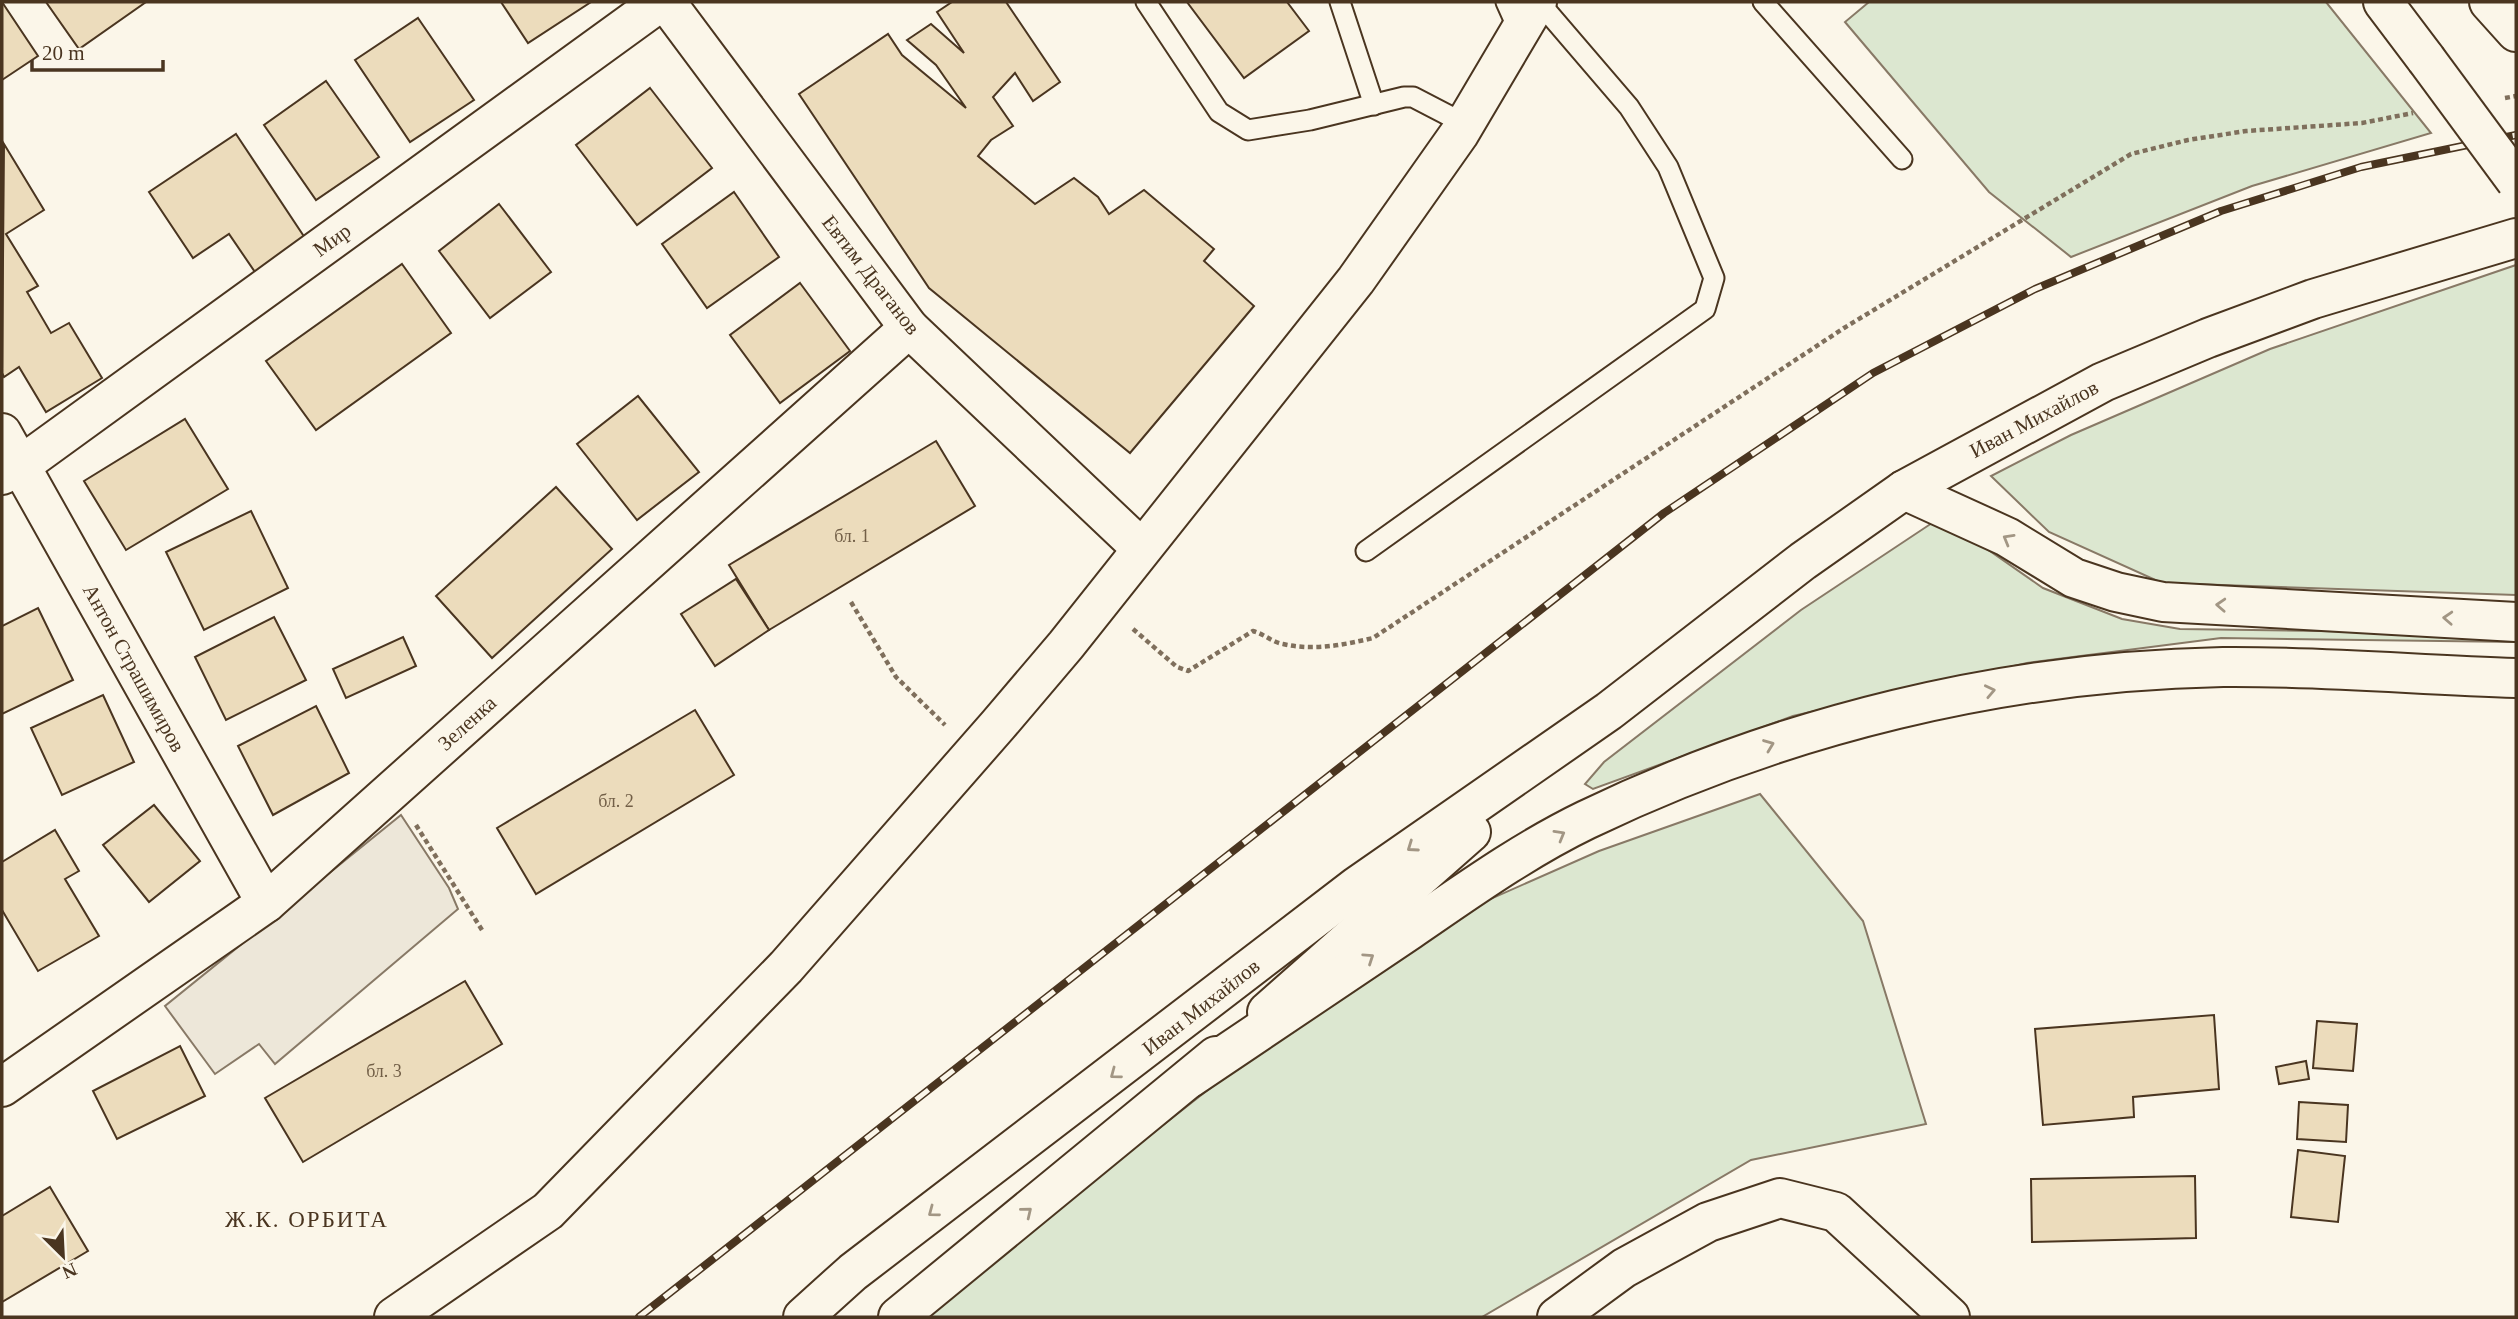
<svg xmlns="http://www.w3.org/2000/svg" width="2518" height="1319" font-family="'Times New Roman',serif">
  <style>
    .green { fill: #dce7d0; stroke: #887966; stroke-width: 2 }
    .parking { fill: #ede7d9; stroke: #887966; stroke-width: 2 }
    .building { fill: #ecdcbc; stroke: #4a3520; stroke-width: 2 }
    .lines { fill: none; stroke-linecap: round; stroke-linejoin: round }
    .lane-casing { stroke: #4a3520; stroke-width: 23 }
    .street-casing { stroke: #4a3520; stroke-width: 42 }
    .secondary-casing { stroke: #4a3520; stroke-width: 42 }
    .primary-casing { stroke: #4a3520; stroke-width: 42 }
    .path { stroke: #7f6f5c; stroke-width: 4.5; stroke-dasharray: 5 3.5; stroke-linecap: butt }
    .lane { stroke: #fbf6e9; stroke-width: 19 }
    .street { stroke: #fbf6e9; stroke-width: 38 }
    .secondary { stroke: #fbf6e9; stroke-width: 38 }
    .primary { stroke: #fbf6e9; stroke-width: 38 }
    .rail-casing { stroke: #4a3520; stroke-width: 8 }
    .rail { stroke: #fbf6e9; stroke-width: 5; stroke-dasharray: 16; stroke-linecap: butt }
    .primary-bridge-casing { stroke: #4a3520; stroke-width: 42; stroke-linecap: butt }
    .primary-bridge { stroke: #fbf6e9; stroke-width: 38 }
    .oneway { stroke: #a29684 }
    .labels { text-anchor: middle; dominant-baseline: central; stroke-width: 5; stroke-linejoin: round; paint-order: stroke }
    .number-label { font-size: 18px; fill: #725f47 }
    .street-label { font-size: 21px; fill: #4a3520; stroke: #fbf6e9 }
    .neighbourhood-label { font-size: 23px; letter-spacing: 2px; fill: #4a3520; stroke: #fbf6e9 }
  </style>
  <rect width="100%" height="100%" fill="#fbf6e9"/>
  <!-- green -->
  <g class="green">
    <polygon points="1869,2 2326,2 2431,133 2252,186 2071,257 1989,192 1845,22"/>
    <polygon points="2516,265 2516,595 2162,583 2049,532 1991,476 2071,435 2270,349"/>
    <polygon points="1932,523 1974,540 2043,588 2122,619 2180,629 2516,634 2516,642 2221,638 2027,663 1793,716 1593,789 1585,784 1604,762 1801,610"/>
    <polygon points="1760,794 1863,921 1926,1124 1751,1160 1482,1317 926,1317 972,1275 1400,939 1599,851"/>
  </g>
  <!-- parking -->
  <polygon class="parking" points="401,815 449,888 458,909 275,1064 259,1044 215,1074 165,1006"/>
  <!-- building -->
  <g class="building">
    <polygon points="2,2 38,56 2,80"/>
    <polygon points="46,2 146,2 79,49"/>
    <polygon points="501,2 591,2 528,43"/>
    <polygon points="952,2 1006,2 1060,82 1033,101 1015,73 993,97 1013,126 991,140 978,156 1035,204 1074,178 1098,197 1109,214 1144,190 1214,249 1204,261 1254,306 1130,453 929,288 799,94 888,34 902,55 966,108 936,65 907,40 931,24 964,53 937,12"/>
    <polygon points="1187,2 1287,2 1309,31 1244,78"/>
    <polygon points="418,18 474,100 410,142 355,60"/>
    <polygon points="326,81 379,157 316,200 264,125"/>
    <polygon points="650,88 712,168 637,225 576,145"/>
    <polygon points="236,134 305,238 255,272 229,234 193,258 149,192"/>
    <polygon points="4,144 44,210 6,234 38,286 27,292 51,333 69,323 102,378 46,412 19,367 4,377 2,373"/>
    <polygon points="734,192 779,257 707,308 662,244"/>
    <polygon points="499,204 551,272 490,318 439,251"/>
    <polygon points="402,264 451,333 316,430 266,361"/>
    <polygon points="800,283 850,351 780,403 730,335"/>
    <polygon points="638,396 699,472 637,520 577,444"/>
    <polygon points="185,419 228,489 126,550 84,481"/>
    <polygon points="936,441 975,506 769,630 729,565"/>
    <polygon points="556,487 612,549 492,658 436,596"/>
    <polygon points="251,511 288,588 204,630 166,552"/>
    <polygon points="736,579 769,630 715,666 681,614"/>
    <polygon points="38,608 73,680 2,714 2,626"/>
    <polygon points="274,617 306,680 226,720 195,657"/>
    <polygon points="403,637 416,666 346,698 333,669"/>
    <polygon points="103,695 134,762 62,795 31,728"/>
    <polygon points="316,706 349,773 273,815 238,746"/>
    <polygon points="695,710 734,775 536,894 497,828"/>
    <polygon points="154,805 200,861 149,902 103,845"/>
    <polygon points="55,830 79,871 65,879 99,936 38,971 2,910 2,862"/>
    <polygon points="465,981 502,1044 303,1162 265,1098"/>
    <polygon points="2214,1015 2219,1089 2133,1097 2134,1117 2043,1125 2035,1029"/>
    <polygon points="2317,1021 2357,1024 2353,1071 2313,1068"/>
    <polygon points="180,1046 205,1096 117,1139 93,1091"/>
    <polygon points="2306,1061 2309,1079 2279,1084 2276,1067"/>
    <polygon points="2299,1102 2348,1105 2346,1142 2297,1139"/>
    <polygon points="2298,1150 2345,1156 2338,1222 2291,1217"/>
    <polygon points="2195,1176 2196,1238 2032,1242 2031,1179"/>
    <polygon points="50,1187 88,1251 2,1302 2,1216"/>
  </g>
  <g class="lines">
    <defs>
      <g id="lane">
        <polyline points="1146,2 1219,112 1248,130 1310,120 1404,97 1413,97 1465,124"/>
        <polyline points="1340,2 1374,105"/>
        <polyline points="1506,2 1519,31"/>
        <polyline points="1763,2 1902,159"/>
        <polyline points="1366,551 1705,309 1714,278 1668,167 1629,107 1539,2"/>
      </g>
      <g id="street">
        <polyline points="666,2 909,328 1141,548"/>
        <polyline points="2,433 266,903"/>
        <polyline points="2,475 20,466 660,2"/>
        <polyline points="2,1087 266,903 909,328"/>
        <polyline points="394,1317 548,1211 786,967 998,725 1066,645 1356,280 1459,134 1537,2"/>
        <polyline points="1557,1317 1624,1268 1708,1222 1780,1198 1836,1212 1950,1317"/>
      </g>
      <g id="secondary">
        <polyline points="1267,1012 1471,832"/>
        <polyline points="803,1317 853,1272 1357,886 1609,711 1803,561 1904,490 2103,382 2208,338 2313,299 2516,238"/>
        <polyline points="898,1317 1216,1056"/>
      </g>
      <g id="primary">
        <polyline points="2383,2 2426,59"/>
        <polyline points="2489,2 2516,32"/>
        <polyline points="1904,490 2007,537 2074,578 2116,592 2163,602 2516,622"/>
        <path d="M1190,1078c74,-49 147,-99 220,-148 57,-39 114,-80 176,-110 197,-95 418,-149 637,-153 97,-1 196,8 293,11"/>
      </g>
    </defs>
    <!-- lane casing -->
    <use href="#lane" class="lane-casing"/>
    <!-- street casing -->
    <use href="#street" class="street-casing"/>
    <!-- secondary casing -->
    <use href="#secondary" class="secondary-casing"/>
    <!-- primary casing -->
    <use href="#primary" class="primary-casing"/>
    <!-- path -->
    <g class="path">
      <polyline points="2505,98 2516,96"/>
      <polyline points="851,602 896,677 945,725"/>
      <path d="M1133,629l44,38 11,4 65,-40c11,3 19,11 30,13 31,7 60,1 90,-6l471,-310 287,-174 57,-14 58,-9 116,-8 51,-10"/>
      <polyline points="416,825 482,930"/>
    </g>
    <!-- lane -->
    <use href="#lane" class="lane"/>
    <!-- street -->
    <use href="#street" class="street"/>
    <!-- secondary -->
    <use href="#secondary" class="secondary"/>
    <!-- primary -->
    <use href="#primary" class="primary"/>
    <defs>
      <polyline id="rail" points="639,1317 1664,513 1873,373 2035,289 2221,211 2361,167 2516,135"/>
    </defs>
    <!-- rail casing -->
    <use href="#rail" class="rail-casing"/>
    <!-- rail -->
    <use href="#rail" class="rail"/>
    <defs>
      <polyline id="primary-bridge" points="2426,59 2516,181"/>
    </defs>
    <!-- primary-bridge casing -->
    <use href="#primary-bridge" class="primary-bridge-casing"/>
    <!-- primary-bridge -->
    <use href="#primary-bridge" class="primary-bridge"/>
  </g>
  <!-- one-way arrows -->
  <defs><path id="oneway-chevron" d="M-2-3.5L2.5 0L-2 3.5" fill="none" stroke-width="1.6" stroke-linecap="round" stroke-linejoin="round" transform="scale(1.75)"/></defs>
  <g class="oneway">
    <use href="#oneway-chevron" transform="translate(2008 539) rotate(-150)"/>
    <use href="#oneway-chevron" transform="translate(2221 605) rotate(-177)"/>
    <use href="#oneway-chevron" transform="translate(2448 618) rotate(-177)"/>
    <use href="#oneway-chevron" transform="translate(1990 691) rotate(-12)"/>
    <use href="#oneway-chevron" transform="translate(1769 745) rotate(-21)"/>
    <use href="#oneway-chevron" transform="translate(1560 835) rotate(-30)"/>
    <use href="#oneway-chevron" transform="translate(1412 847) rotate(145)"/>
    <use href="#oneway-chevron" transform="translate(1369 958) rotate(-34)"/>
    <use href="#oneway-chevron" transform="translate(1115 1074) rotate(143)"/>
    <use href="#oneway-chevron" transform="translate(933 1212) rotate(143)"/>
    <use href="#oneway-chevron" transform="translate(1027 1212) rotate(-39)"/>
  </g>
  <g class="labels">
    <!-- number labels -->
    <g class="number-label">
      <text x="852" y="536">бл. 1</text>
      <text x="616" y="801">бл. 2</text>
      <text x="384" y="1071">бл. 3</text>
    </g>
    <!-- street labels -->
    <g class="street-label">
      <text transform="translate(332 240) rotate(-36)">Мир</text>
      <text transform="translate(871 275) rotate(52)">Евтим Драганов</text>
      <text transform="translate(2034 419) rotate(-28)">Иван Михайлов</text>
      <text transform="translate(134 668) rotate(61)">Антон Страшимиров</text>
      <text transform="translate(467 723) rotate(-42)">Зеленка</text>
      <text transform="translate(1201 1007) rotate(-38)">Иван Михайлов</text>
    </g>
    <!-- neighbourhood labels -->
    <g class="neighbourhood-label">
      <text x="307" y="1219">Ж.К. ОРБИТА</text>
    </g>
  </g>
  <!-- border -->
  <rect width="2518" height="1319" fill="none" stroke="#4a3520" stroke-width="7"/>
  <!-- north arrow -->
  <g transform="translate(63 1256) rotate(156)" stroke="#fbf6e9" stroke-width="5" paint-order="stroke">
  <path d="M0-5L12 26L0 18L-12 26Z" fill="#4a3520"/>
  <text y="-10" font-size="19" font-weight="bold" text-anchor="middle" fill="#4a3520">N</text>
  </g>
  <!-- scale -->
  <path d="M32 60v10h131v-10" fill="none" stroke="#4a3520" stroke-width="3.5"/>
  <text x="42" y="60" font-size="21" fill="#4a3520" stroke="#fbf6e9" stroke-width="5" paint-order="stroke">20 m</text>
</svg>
